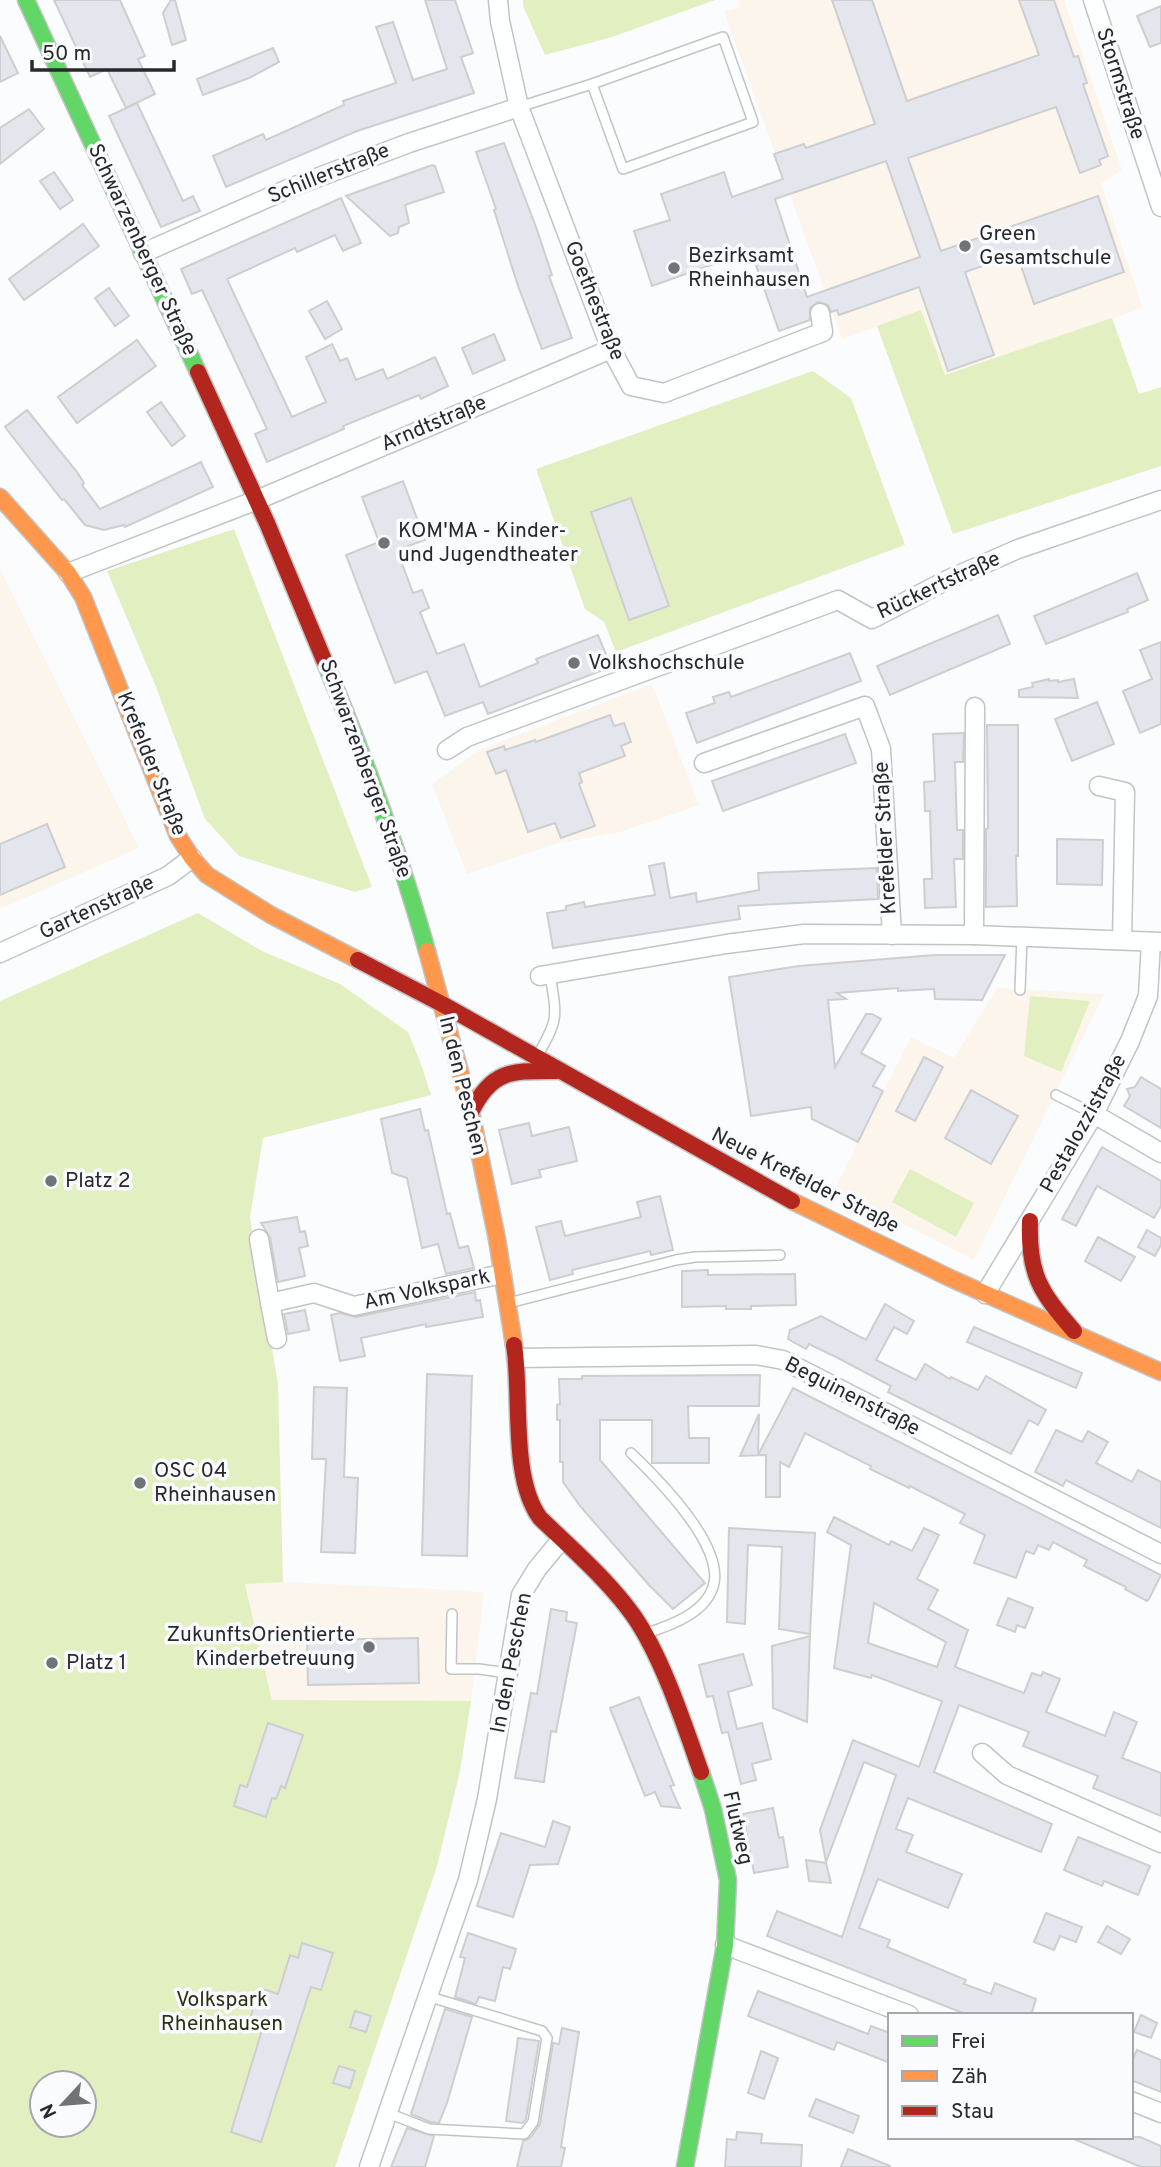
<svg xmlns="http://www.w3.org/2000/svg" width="1161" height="2167" font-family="Overpass,sans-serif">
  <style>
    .education { fill: #fcf5eb }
    .green { fill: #e2efc1; fill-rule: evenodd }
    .building { fill: #e4e6ed; stroke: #ceced0; stroke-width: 2; fill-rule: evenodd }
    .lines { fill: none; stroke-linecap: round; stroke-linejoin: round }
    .lane-casing { stroke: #c2c3c5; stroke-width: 12 }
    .street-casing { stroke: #c2c3c5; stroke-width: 21 }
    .fast-casing { stroke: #c2c3c5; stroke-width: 19 }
    .slow-casing { stroke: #c2c3c5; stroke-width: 19 }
    .jam-casing { stroke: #c2c3c5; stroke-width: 19 }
    .lane { stroke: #feffff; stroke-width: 9 }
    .street { stroke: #feffff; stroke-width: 18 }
    .fast { stroke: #63d668; stroke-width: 16 }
    .slow { stroke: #ff974d; stroke-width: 16 }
    .jam { stroke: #b3261e; stroke-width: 16 }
    .poi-dot { fill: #727376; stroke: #fafbff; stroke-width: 2.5 }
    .labels { text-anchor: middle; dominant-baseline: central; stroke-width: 7; stroke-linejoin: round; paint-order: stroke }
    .street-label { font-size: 21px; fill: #29292c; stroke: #fafbff }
    .poi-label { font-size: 21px; fill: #29292c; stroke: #fafbff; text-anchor: start }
    .park-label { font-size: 21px; fill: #2a320d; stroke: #fafbff }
  </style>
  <rect width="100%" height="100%" fill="#fbfcfe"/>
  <!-- education -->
  <g class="education">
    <polygon points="738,0 1064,0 1122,170 1101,184 1143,308 945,375 921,311 842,339 724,12 740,7"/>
    <polygon points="0,569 139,848 0,909"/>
    <polygon points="652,684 699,805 620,832 554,844 467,874 432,784 481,749"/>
    <polygon points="997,988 1104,994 974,1260 835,1189 911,1037 954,1058"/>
    <polygon points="283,1582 455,1590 484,1593 471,1701 272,1701 245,1583"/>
  </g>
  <!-- green -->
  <g class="green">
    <polygon points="523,0 715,0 612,37 545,55 523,6"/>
    <polygon points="921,310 945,375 1112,318 1139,394 1161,387 1161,466 953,534 877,326"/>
    <polygon points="813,371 851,398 905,545 616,652 604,622 585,609 536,469"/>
    <polygon points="234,529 372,887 355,892 239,856 205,819 156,687 107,571"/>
    <path d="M198,913l64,38 78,33 68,48 13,32 10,31 -168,43 -13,79 28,167 5,198 -38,2 27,116 199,1 -11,70 -23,95 -102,301h-335v-1166zM42,2083h42v42h-42z"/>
    <polygon points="1030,996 1090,1001 1061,1072 1024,1056"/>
    <polygon points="910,1169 974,1203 956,1237 892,1202"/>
  </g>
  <!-- building -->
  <g class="building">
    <polygon points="54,0 120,0 145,56 138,59 155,94 126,108 107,69 90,77"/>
    <polygon points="171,0 175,0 186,40 172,45 163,13"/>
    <polygon points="425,0 455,0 473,53 461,57 474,93 357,131 226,187 213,156 263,134 266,140 344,105 343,101 396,83 376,27 393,22 413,80 447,69"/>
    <path d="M832,0h40l35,101 132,-46 -20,-55h35l20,57 4,-1 9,27 -4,1 25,72 -9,4 2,5 -21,8 -24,-66 -148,51 33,93 157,-55 26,76 -90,32 -17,-50 -52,18 29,83 -46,16 -29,-84 -80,28 -2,-5 -6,2 -3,-7 -10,-3 -8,6v12l-31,11 -28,-80 -99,35 -18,-55 36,-11 -9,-26 63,-22 8,25 51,-18 -9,-25 30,-10 2,4 69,-24zM886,161l34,96 -113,40 -32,-98z"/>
    <polygon points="1161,6 1161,43 1150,47 1137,16"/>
    <polygon points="0,36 18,73 0,82"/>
    <polygon points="273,48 279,62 249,78 203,95 197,79"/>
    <polygon points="137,103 183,201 193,196 200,211 161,227 109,116"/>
    <polygon points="29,109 44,129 0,164 0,128"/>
    <polygon points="504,143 536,227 552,275 549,276 572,338 542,349 518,286 494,210 496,209 476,152"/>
    <polygon points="432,165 435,166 444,192 405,205 409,223 399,227 398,233 390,236 346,196"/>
    <polygon points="54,172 73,200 60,209 40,181"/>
    <polygon points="341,198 361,243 343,251 335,235 297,252 295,248 227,279 292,417 326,402 306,357 332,344 340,361 347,358 356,380 383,369 387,379 435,357 448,386 421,399 419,395 343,426 344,429 267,462 255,434 267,429 202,290 192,294 181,269"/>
    <polygon points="83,224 99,246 24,300 9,279"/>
    <polygon points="109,288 129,316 115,326 95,298"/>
    <polygon points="327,301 342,329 325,339 309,311"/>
    <polygon points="494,334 505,360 473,374 462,348"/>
    <polygon points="137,340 156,366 77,423 58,397"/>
    <polygon points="161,402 185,436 172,446 147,412"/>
    <polygon points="27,410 77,472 84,483 82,485 100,509 201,462 213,487 125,527 124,525 104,530 85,525 64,499 62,500 5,427"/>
    <polygon points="403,481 425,540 397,550 413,593 422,590 429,608 420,612 437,654 464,644 480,687 538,663 536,659 598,635 611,667 488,714 483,702 445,716 427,671 395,683 346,555 379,542 362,497"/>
    <polygon points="631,498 669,606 629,620 591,512"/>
    <polygon points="1137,573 1148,600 1127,609 1128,612 1046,644 1034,616"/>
    <polygon points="998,615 1010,644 890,695 877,666"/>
    <polygon points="1161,642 1161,724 1140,733 1123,691 1152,679 1140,650"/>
    <polygon points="850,653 861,681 697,743 686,713 715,703 713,697 729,692 731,697"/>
    <polygon points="1049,679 1049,681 1058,680 1058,682 1074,679 1078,698 1019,697 1019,690 1033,687 1032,683"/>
    <polygon points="1097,702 1114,744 1072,761 1055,719"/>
    <polygon points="610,715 614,726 624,723 631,742 621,746 625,756 579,773 582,782 579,784 595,826 561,838 555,823 528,832 506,770 496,774 487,752 504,746 505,750 535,740 536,742"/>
    <polygon points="987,725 1018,725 1018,856 1016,856 1017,906 986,907 986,829 988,828"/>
    <polygon points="964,733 963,762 955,762 957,830 963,830 963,859 954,859 956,907 925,908 924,879 932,879 930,811 925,811 924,782 935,781 933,734"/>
    <polygon points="845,734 856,763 723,811 712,781"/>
    <polygon points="47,824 65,867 0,895 0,844"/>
    <polygon points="1057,839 1103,840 1102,885 1057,884"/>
    <polygon points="664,863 670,898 696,893 697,902 759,890 758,873 877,868 878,899 738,906 740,919 553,948 547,913 566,910 566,906 584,902 585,907 655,895 649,866"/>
    <polygon points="935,955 1005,955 982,1000 935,999 934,989 898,991 898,988 837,993 846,999 828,1000 835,1067 866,1014 872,1014 881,1019 861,1053 885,1066 873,1086 883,1091 858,1142 812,1119 811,1107 751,1116 729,977 799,966"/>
    <polygon points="924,1057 943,1067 915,1121 896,1111"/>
    <polygon points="1141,1077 1161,1089 1161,1128 1124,1106 1130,1096 1127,1089 1135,1087"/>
    <polygon points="971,1090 1018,1116 991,1164 945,1138"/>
    <polygon points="420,1109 425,1131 428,1130 447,1214 450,1213 459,1248 468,1246 474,1268 446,1274 438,1244 422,1248 407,1178 392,1173 381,1119"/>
    <polygon points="529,1123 532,1136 569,1127 577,1161 539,1170 541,1177 512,1184 499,1130"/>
    <polygon points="1102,1147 1161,1181 1161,1206 1154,1218 1097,1186 1076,1226 1062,1219"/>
    <polygon points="660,1196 673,1250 651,1255 650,1251 572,1270 573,1274 550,1280 536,1227 561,1221 565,1236 641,1217 637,1202"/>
    <polygon points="297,1217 300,1232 305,1231 308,1246 299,1248 305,1276 278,1282 270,1237 261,1223"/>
    <polygon points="1147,1230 1161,1238 1161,1245 1155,1256 1138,1247"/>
    <polygon points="1098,1237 1135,1257 1121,1281 1085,1261"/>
    <polygon points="708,1270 708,1275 795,1274 796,1305 751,1306 751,1309 726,1309 726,1306 682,1307 682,1271"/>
    <polygon points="475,1292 476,1301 480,1300 483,1317 426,1327 426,1324 361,1338 365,1356 340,1361 331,1315 340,1313 356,1317"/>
    <polygon points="885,1304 914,1321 907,1334 894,1327 876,1360 916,1380 925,1364 950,1379 951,1377 978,1390 986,1376 1046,1410 1038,1425 1029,1420 1011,1454 888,1392 891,1386 838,1358 809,1344 806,1349 788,1339 790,1330 821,1316 866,1340"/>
    <polygon points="305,1310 309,1330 288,1334 284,1314"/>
    <polygon points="974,1327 1082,1373 1076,1388 967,1342"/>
    <polygon points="427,1374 472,1376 467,1556 422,1555"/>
    <polygon points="760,1375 759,1406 688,1406 689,1438 709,1438 709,1463 652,1463 652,1420 600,1420 600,1460 705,1583 673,1609 649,1585 580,1506 563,1482 563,1462 560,1462 560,1420 557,1420 557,1405 560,1404 559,1379 582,1379 582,1376"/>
    <polygon points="314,1387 347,1388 344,1477 358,1478 355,1553 321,1552 326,1459 312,1459"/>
    <polygon points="793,1388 1161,1575 1149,1599 1147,1601 1125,1589 1126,1587 1084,1566 1087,1560 1053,1542 1049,1550 1038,1545 1034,1554 1026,1551 1016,1578 974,1563 985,1535 960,1523 965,1514 910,1486 909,1488 870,1469 871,1466 805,1433 789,1467 780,1462 780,1497 766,1497 766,1455 740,1456 759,1414 758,1455"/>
    <polygon points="1056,1430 1082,1442 1088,1431 1108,1442 1096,1463 1132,1482 1138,1470 1161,1482 1161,1528 1066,1480 1063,1486 1035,1472"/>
    <path d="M834,1517l55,28 2,-4 21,10 12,-23 15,7 -22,44 21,11 -10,19 40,21 -13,37 69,26 8,-20 9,3 2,-4 17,7 -14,33 59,24 9,-24 23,10 -15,36 39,15v43l-68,-28 5,-12 -75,-30 6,-14 -70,-27 -25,67 118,52 -11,28 -133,-54 -12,31 17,6 -7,17 56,22 -14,34 -70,-29 -19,49 31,12 -3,7 79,33 -2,4 27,10 4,-11 41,16 -5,16h-63l-201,-79 10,-25 65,26 54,-162 -32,-13 -38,100 -6,-32 33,-90 66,27 23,-66 -70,-26 -1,3 -37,-10 17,-123 -24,-13zM874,1603l72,39 -9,25 -69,-24z"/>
    <polygon points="729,1528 815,1533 810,1634 779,1629 782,1547 748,1545 745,1624 727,1622"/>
    <polygon points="1008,1598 1033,1608 1025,1628 1017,1625 1015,1632 997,1625"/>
    <polygon points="551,1609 567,1612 566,1621 577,1623 556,1732 551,1731 544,1782 515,1778 531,1693 537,1694"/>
    <polygon points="810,1636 807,1722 773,1708 772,1646"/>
    <polygon points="418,1638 419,1683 308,1685 307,1640"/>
    <polygon points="743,1654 752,1685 728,1692 737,1729 762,1723 771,1759 752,1764 756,1780 741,1784 728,1732 722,1733 713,1696 707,1697 699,1665"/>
    <polygon points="639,1697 674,1785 670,1786 680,1808 661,1806 655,1792 645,1796 610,1708"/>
    <polygon points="268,1723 303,1735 285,1788 281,1786 276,1799 272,1798 266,1817 234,1806 240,1785 247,1787"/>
    <polygon points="773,1808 779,1838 783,1837 788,1867 754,1873 743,1814"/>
    <polygon points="553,1821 570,1827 558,1864 530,1865 513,1917 477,1906 501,1833 545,1847"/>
    <polygon points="1078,1837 1150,1866 1138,1895 1104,1881 1102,1886 1064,1870"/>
    <polygon points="806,1860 826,1863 831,1883 809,1881"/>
    <polygon points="1046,1913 1082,1927 1076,1942 1060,1936 1054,1950 1034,1942"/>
    <polygon points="1107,1926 1130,1939 1121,1954 1098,1942"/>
    <polygon points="468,1933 516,1949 510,1969 503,1967 495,2001 479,1997 476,2004 455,1997 465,1958 460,1957"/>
    <polygon points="302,1943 333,1953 321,1990 311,1987 261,2142 231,2132 262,2030 248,2025 260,1988 278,1994 290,1955 298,1958"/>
    <polygon points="758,1991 868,2034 871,2026 890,2033 890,2063 837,2042 834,2050 748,2016"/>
    <polygon points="445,2009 472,2017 447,2103 439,2123 430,2122 411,2114"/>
    <polygon points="355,2011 371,2016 366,2032 350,2027"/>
    <polygon points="1141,2015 1157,2023 1151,2038 1134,2032"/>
    <polygon points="562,2028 579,2032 561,2147 565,2148 561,2167 517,2167 523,2141 530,2138 540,2124 553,2043 559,2044"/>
    <polygon points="518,2038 539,2041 526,2119 523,2123 506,2121"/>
    <polygon points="1137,2050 1161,2060 1161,2092 1131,2080 1131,2063"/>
    <polygon points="761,2051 778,2058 764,2099 748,2093"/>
    <polygon points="339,2066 355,2071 350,2088 333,2083"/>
    <polygon points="816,2099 859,2116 853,2133 809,2116"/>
    <polygon points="407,2128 434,2136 425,2167 391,2167"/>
    <polygon points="737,2132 762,2134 761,2143 802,2145 801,2167 725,2167 727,2139 736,2140"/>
    <polygon points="1069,2137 1140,2137 1161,2146 1161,2167 1141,2167"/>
    <polygon points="848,2149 890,2166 890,2167 841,2167"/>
  </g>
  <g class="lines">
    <defs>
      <g id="lane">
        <polyline points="519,107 592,84 723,37 753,122 623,169 592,84"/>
        <polyline points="1020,990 1022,937"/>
        <path d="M536,1058c23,-39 21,-40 14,-84"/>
        <polyline points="1056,1095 1094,1114"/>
        <polyline points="509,1303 676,1260 695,1257 780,1255"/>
        <path d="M631,1453c26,25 91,90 83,130 -6,29 -42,42 -67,50"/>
        <polyline points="452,1614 451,1669 479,1669 508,1673"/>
        <polyline points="388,2113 429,2129 524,2134 533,2122 547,2038 542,2031 427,1996"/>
      </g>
      <g id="street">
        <polyline points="498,0 500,21 519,107 611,349 631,386 664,393 823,332 820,313"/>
        <polyline points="1093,0 1161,207"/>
        <polyline points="143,253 290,188 409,143 519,107"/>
        <polyline points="68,573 257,500 611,349"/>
        <polyline points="447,750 467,737 838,600 872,619 947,580 1018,549 1161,500"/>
        <polyline points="704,763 865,706 881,749 892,935"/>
        <polyline points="1099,786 1125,792 1122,940"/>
        <polyline points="974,935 975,707"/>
        <polyline points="0,953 168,876 192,858"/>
        <polyline points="540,976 726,944 804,934 974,935 1161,942"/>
        <polyline points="1094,1114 1161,1153"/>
        <polyline points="259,1239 270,1303 314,1293 354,1306 502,1274"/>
        <polyline points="985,1294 1094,1114 1130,1041 1148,996 1151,942"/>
        <polyline points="270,1303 277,1339"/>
        <polyline points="516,1358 756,1355 783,1360 1161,1554"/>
        <polyline points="982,1753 1007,1775 1161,1843"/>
        <polyline points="725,1945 909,2015"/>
        <polyline points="1131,2101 1161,2113"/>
        <polyline points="369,2167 468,1880 487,1799 521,1595 537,1569 561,1540"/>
      </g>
      <g id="fast">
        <polyline points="26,0 198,372"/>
        <path d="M324,660c40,96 75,191 103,291"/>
        <polyline points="685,2167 725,1945 728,1880 713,1809 701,1772"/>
      </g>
      <g id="slow">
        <polyline points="0,497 68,573 83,597 178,836 192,858 207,875 271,915 358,960"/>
        <polyline points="427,951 471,1112 497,1239 514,1345"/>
        <polyline points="792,1201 950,1278 1161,1372"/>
      </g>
      <g id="jam">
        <polyline points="198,372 267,523 324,660"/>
        <polyline points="358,960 442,1004 792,1201"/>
        <path d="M471,1112c21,-43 41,-41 85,-41"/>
        <path d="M1030,1221c-2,53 10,71 44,110"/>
        <path d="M514,1345c8,50 -4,132 26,173 32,31 67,61 93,97 29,41 51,109 68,157"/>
      </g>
    </defs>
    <!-- lane casing -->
    <use href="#lane" class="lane-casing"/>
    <!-- street casing -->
    <use href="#street" class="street-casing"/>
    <!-- fast casing -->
    <use href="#fast" class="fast-casing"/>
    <!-- slow casing -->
    <use href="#slow" class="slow-casing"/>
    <!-- jam casing -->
    <use href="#jam" class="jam-casing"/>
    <!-- lane -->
    <use href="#lane" class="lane"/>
    <!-- street -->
    <use href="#street" class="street"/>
    <!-- fast -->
    <use href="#fast" class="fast"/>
    <!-- slow -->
    <use href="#slow" class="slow"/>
    <!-- jam -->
    <use href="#jam" class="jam"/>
  </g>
  <!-- markers -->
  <g class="poi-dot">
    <circle cx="965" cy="246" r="7"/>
    <circle cx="674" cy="268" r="7"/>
    <circle cx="384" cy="543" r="7"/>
    <circle cx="574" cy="663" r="7"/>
    <circle cx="51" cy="1181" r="7"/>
    <circle cx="140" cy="1483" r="7"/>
    <circle cx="369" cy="1647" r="7"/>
    <circle cx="52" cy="1663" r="7"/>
  </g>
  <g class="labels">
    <!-- street labels -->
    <g class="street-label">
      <text transform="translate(1120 84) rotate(72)">Stormstraße</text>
      <text transform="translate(329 174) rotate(-22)">Schillerstraße</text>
      <text transform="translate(142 250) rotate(65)">Schwarzenberger Straße</text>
      <text transform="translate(594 301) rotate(68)">Goethestraße</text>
      <text transform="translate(434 424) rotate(-23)">Arndtstraße</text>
      <text transform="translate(939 586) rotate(-25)">Rückertstraße</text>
      <text transform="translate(151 764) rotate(68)">Krefelder Straße</text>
      <text transform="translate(365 769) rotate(70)">Schwarzenberger Straße</text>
      <text transform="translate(886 838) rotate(-93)">Krefelder Straße</text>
      <text transform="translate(97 908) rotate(-25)">Gartenstraße</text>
      <text transform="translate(462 1086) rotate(76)">In den Peschen</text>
      <text transform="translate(1084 1124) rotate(-61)">Pestalozzistraße</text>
      <text transform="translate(805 1181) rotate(27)">Neue Krefelder Straße</text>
      <text transform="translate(427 1290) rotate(-12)">Am Volkspark</text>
      <text transform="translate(852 1397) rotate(27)">Beguinenstraße</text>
      <text transform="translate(512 1663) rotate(-79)">In den Peschen</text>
      <text transform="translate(737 1828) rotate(77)">Flutweg</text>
    </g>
    <!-- poi labels -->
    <g class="poi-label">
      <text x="979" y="234">Green<tspan x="979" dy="24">Gesamtschule</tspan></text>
      <text x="688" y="256">Bezirksamt<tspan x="688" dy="24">Rheinhausen</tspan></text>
      <text x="398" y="531">KOM'MA - Kinder-<tspan x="398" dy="24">und Jugendtheater</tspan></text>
      <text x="588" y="663">Volkshochschule</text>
      <text x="65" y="1181">Platz 2</text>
      <text x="154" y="1471">OSC 04<tspan x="154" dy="24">Rheinhausen</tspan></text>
      <text x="355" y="1635" text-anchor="end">ZukunftsOrientierte<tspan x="355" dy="24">Kinderbetreuung</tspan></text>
      <text x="66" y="1663">Platz 1</text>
    </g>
    <!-- park labels -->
    <g class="park-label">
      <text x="222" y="2000">Volkspark<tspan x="222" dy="24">Rheinhausen</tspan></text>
    </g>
  </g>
  <!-- legend -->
  <rect x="888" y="2013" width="245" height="126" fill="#fafbff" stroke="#a6a7ab" stroke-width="2"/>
  <rect x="902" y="2036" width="35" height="10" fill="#63d668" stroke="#a6a7ab" stroke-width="2"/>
  <text x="951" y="2048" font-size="21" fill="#29292c">Frei</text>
  <rect x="902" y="2071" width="35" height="10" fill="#ff974d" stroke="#a6a7ab" stroke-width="2"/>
  <text x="951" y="2083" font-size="21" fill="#29292c">Zäh</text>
  <rect x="902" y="2106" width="35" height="10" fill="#b3261e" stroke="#a6a7ab" stroke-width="2"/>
  <text x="951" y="2118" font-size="21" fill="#29292c">Stau</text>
  <!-- north arrow -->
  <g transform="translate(63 2104) rotate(244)"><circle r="33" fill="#fafbff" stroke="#a6a7ab" stroke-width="2"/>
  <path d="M0-5L12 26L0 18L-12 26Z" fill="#727376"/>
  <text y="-10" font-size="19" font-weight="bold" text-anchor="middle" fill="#29292c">N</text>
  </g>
  <!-- scale -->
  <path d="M32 60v10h142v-10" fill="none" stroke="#29292c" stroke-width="3.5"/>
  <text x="42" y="60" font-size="21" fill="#29292c" stroke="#fafbff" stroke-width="5" paint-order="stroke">50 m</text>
</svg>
